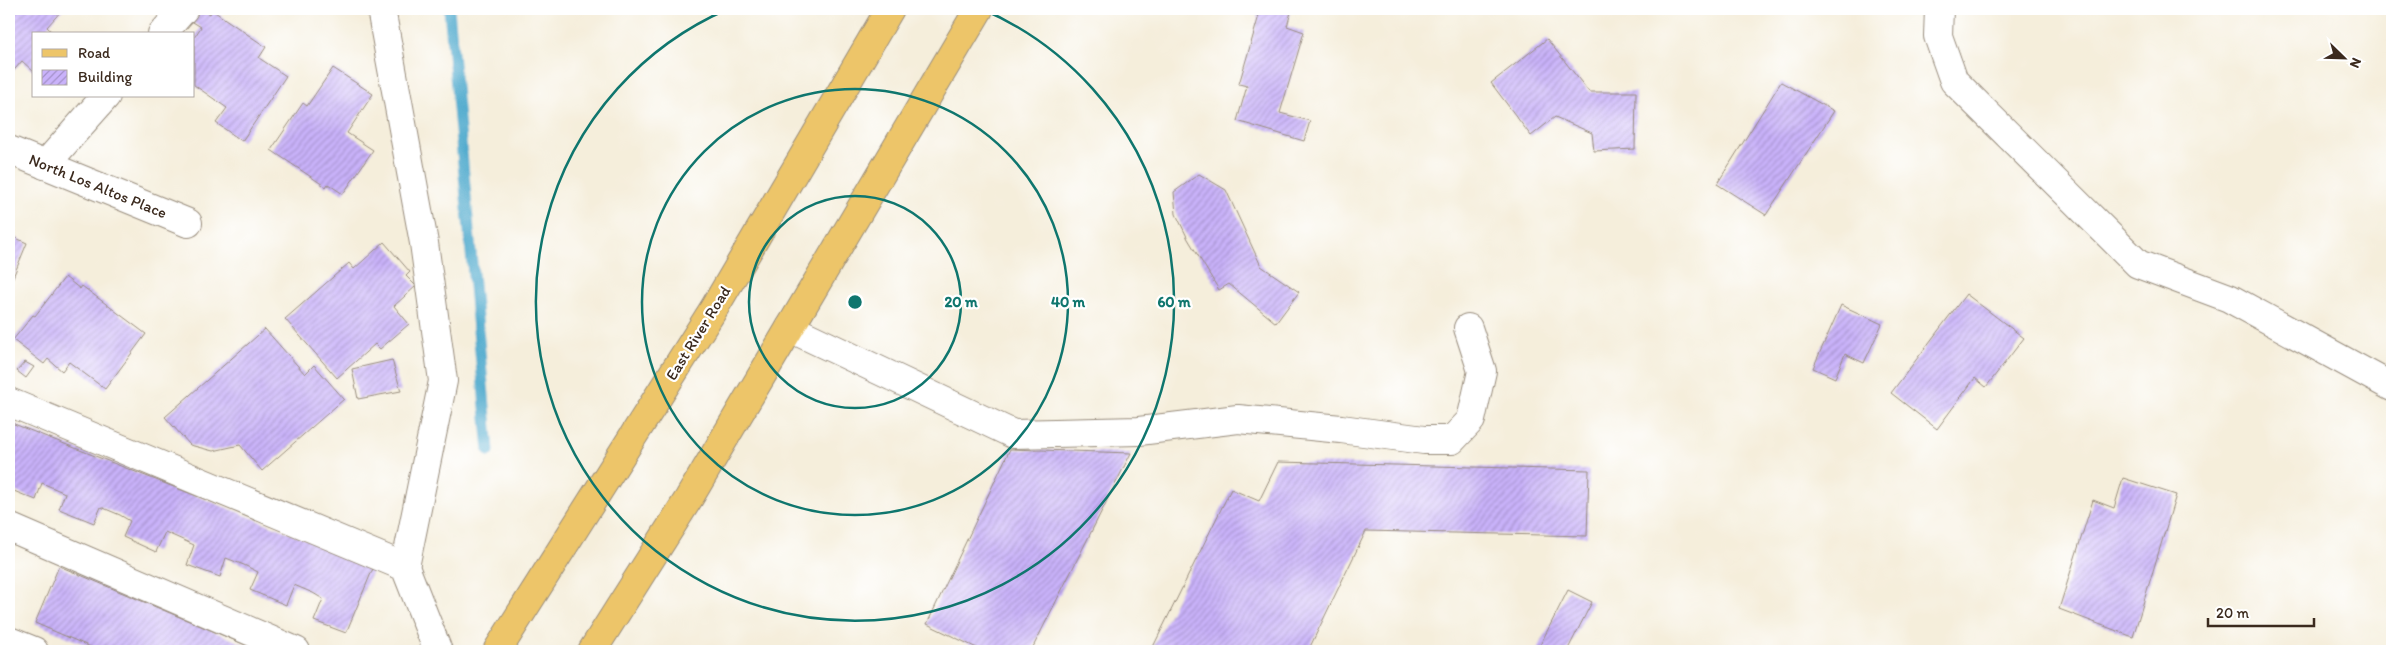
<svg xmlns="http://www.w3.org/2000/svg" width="2401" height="660" font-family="Itim,sans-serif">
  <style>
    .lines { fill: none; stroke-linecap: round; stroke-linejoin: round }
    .stream { stroke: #4da9cc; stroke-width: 11 }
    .building { fill: url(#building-hatch) }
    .minor-casing { stroke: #988c7c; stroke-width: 30 }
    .major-casing { stroke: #988c7c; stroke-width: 30 }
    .minor { stroke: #fff; stroke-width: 28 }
    .major { stroke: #edc569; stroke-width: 28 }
    .ring { fill: none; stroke: #0f766e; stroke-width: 2.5 }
    .labels { text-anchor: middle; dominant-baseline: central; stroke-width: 4.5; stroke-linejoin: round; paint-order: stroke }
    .street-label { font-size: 16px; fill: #3b2a1e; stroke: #fff }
    .centre { fill: #0f766e; stroke: #fff; stroke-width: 2.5 }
    .ring-label { font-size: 15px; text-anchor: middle; font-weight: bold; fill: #0f766e; stroke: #fff; stroke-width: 4.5; stroke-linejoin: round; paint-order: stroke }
  </style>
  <defs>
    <pattern id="building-hatch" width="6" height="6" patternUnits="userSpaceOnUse" patternTransform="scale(1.25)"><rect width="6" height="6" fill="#c9b2fa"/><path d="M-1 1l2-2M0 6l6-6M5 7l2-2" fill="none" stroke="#a491ca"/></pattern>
  </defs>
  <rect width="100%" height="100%" fill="#fff"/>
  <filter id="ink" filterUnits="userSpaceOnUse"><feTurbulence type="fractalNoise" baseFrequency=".02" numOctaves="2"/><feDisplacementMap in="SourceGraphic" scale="10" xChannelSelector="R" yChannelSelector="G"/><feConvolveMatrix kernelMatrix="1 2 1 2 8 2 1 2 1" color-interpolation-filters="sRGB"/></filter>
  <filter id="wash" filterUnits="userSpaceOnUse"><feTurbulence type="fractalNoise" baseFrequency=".0096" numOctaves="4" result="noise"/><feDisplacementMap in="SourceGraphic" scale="20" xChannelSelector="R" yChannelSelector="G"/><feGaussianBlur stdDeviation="1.12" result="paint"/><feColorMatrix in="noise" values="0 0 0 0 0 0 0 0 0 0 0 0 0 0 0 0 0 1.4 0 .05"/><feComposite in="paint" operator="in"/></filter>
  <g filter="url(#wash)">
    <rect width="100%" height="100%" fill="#f5eedb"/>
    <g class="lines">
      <!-- stream -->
      <polyline class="stream" points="449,9 489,451"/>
    </g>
    <g id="blocks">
      <!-- building -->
      <g class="building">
        <polygon points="9,9 63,9 47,27 54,34 34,34 34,72 22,61 9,76"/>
        <polygon points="195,9 202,9 210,14 212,10 266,47 259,58 286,76 242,141 216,123 227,108 194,85 194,38 201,27 188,19"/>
        <polygon points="1256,9 1292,9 1287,26 1304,32 1280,113 1310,121 1304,141 1237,121 1247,86 1239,84 1258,19"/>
        <polygon points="1547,39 1589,92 1636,92 1635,149 1594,151 1592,133 1555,117 1531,136 1491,83"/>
        <polygon points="333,68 373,94 347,133 373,150 343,194 328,184 326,187 271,150 303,103 307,106"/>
        <polygon points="1781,82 1834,111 1766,215 1717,184"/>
        <polygon points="1199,174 1226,190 1261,266 1299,292 1276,323 1229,284 1219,290 1188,239 1176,214 1174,192"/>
        <polygon points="9,235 27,243 9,287"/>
        <polygon points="384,242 410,272 406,276 416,286 394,306 409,324 380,349 375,344 337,378 285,319 349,263 354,269"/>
        <polygon points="65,277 80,289 82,286 146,334 105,389 69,362 62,371 48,359 44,364 13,340 33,315 35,316"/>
        <polygon points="1966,294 2024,338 1986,387 1975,378 1937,429 1891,393"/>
        <polygon points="1841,305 1882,324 1864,363 1845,354 1835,378 1813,368"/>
        <polygon points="265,329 305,374 314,365 344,399 262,471 240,445 213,451 190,445 165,417"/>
        <polygon points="392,360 401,391 358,399 352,369"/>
        <polygon points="25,362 34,367 26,378 17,371"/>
        <polygon points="9,422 374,566 346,633 314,621 323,599 313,593 294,585 286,605 250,590 258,572 244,565 226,558 220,577 187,565 194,545 165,532 156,552 123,537 130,521 120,515 101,507 94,523 59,509 65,493 42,483 36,500 9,489"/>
        <polygon points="1010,449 1131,453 1031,651 983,651 927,624"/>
        <polygon points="1278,462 1589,470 1587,536 1366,531 1308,651 1151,651 1231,489 1259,501"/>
        <polygon points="2123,478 2176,495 2133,637 2059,609 2093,500 2114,508"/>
        <polygon points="59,566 260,651 100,651 35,623"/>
        <polygon points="1568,590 1592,602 1567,651 1537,651"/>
      </g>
    </g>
  </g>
  <g filter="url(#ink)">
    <use href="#blocks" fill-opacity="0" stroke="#988c7c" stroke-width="1"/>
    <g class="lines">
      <defs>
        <g id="minor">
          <polyline points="381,9 424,243 443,381 405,567"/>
          <polyline points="1939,9 1938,36 1954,81 2138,264 2229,298 2392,387"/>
          <polyline points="162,34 184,9"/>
          <polyline points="9,150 188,223"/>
          <polyline points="45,165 106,96"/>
          <polyline points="790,328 1013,434 1139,431 1238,419 1341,429 1424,440 1452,440 1471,420 1482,371 1468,328"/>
          <polyline points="9,402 405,567 438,651"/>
          <polyline points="9,527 296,651"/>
          <polyline points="9,641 34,651"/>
        </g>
        <g id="major">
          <polyline points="497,651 713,310 890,9"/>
          <polyline points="592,651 689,498 979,9"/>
        </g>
      </defs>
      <!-- minor casing -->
      <use href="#minor" class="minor-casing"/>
      <!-- major casing -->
      <use href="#major" class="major-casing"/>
      <!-- minor -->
      <use href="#minor" class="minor"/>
      <!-- major -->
      <use href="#major" class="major"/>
    </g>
  </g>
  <!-- distance rings -->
  <g class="ring">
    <circle cx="855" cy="302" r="106"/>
    <circle cx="855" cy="302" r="213"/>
    <path d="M982 9A319 319 0 1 1 728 9"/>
  </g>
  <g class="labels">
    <!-- street labels -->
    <g class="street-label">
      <text transform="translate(98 186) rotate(22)">North Los Altos Place</text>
      <text transform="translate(698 333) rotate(-58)">East River Road</text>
    </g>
  </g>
  <circle cx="855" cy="302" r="8" class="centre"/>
  <g class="ring-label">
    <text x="961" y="307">20 m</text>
    <text x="1068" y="307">40 m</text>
    <text x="1174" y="307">60 m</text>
  </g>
  <!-- margin -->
  <rect width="2401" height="660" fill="none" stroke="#fff" stroke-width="30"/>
  <!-- legend -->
  <rect x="32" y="32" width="162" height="65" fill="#ffffff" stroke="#b1aaa5"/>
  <rect x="42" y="49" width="25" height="8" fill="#edc569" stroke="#b1aaa5"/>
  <text x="78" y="58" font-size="15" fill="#3b2a1e">Road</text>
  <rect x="42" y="70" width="25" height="15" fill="url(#building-hatch)" stroke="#b1aaa5"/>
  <text x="78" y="82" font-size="15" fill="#3b2a1e">Building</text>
  <!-- north arrow -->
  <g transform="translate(2344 58) rotate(113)" stroke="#ffffff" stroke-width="4" paint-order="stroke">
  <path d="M0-4L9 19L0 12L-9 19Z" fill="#3b2a1e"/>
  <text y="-8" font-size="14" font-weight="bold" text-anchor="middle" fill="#3b2a1e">N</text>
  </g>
  <!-- scale -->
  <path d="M2208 618v8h106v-8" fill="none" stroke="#3b2a1e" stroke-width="2.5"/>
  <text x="2216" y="618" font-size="15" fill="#3b2a1e" stroke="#ffffff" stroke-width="4" paint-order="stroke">20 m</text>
</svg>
